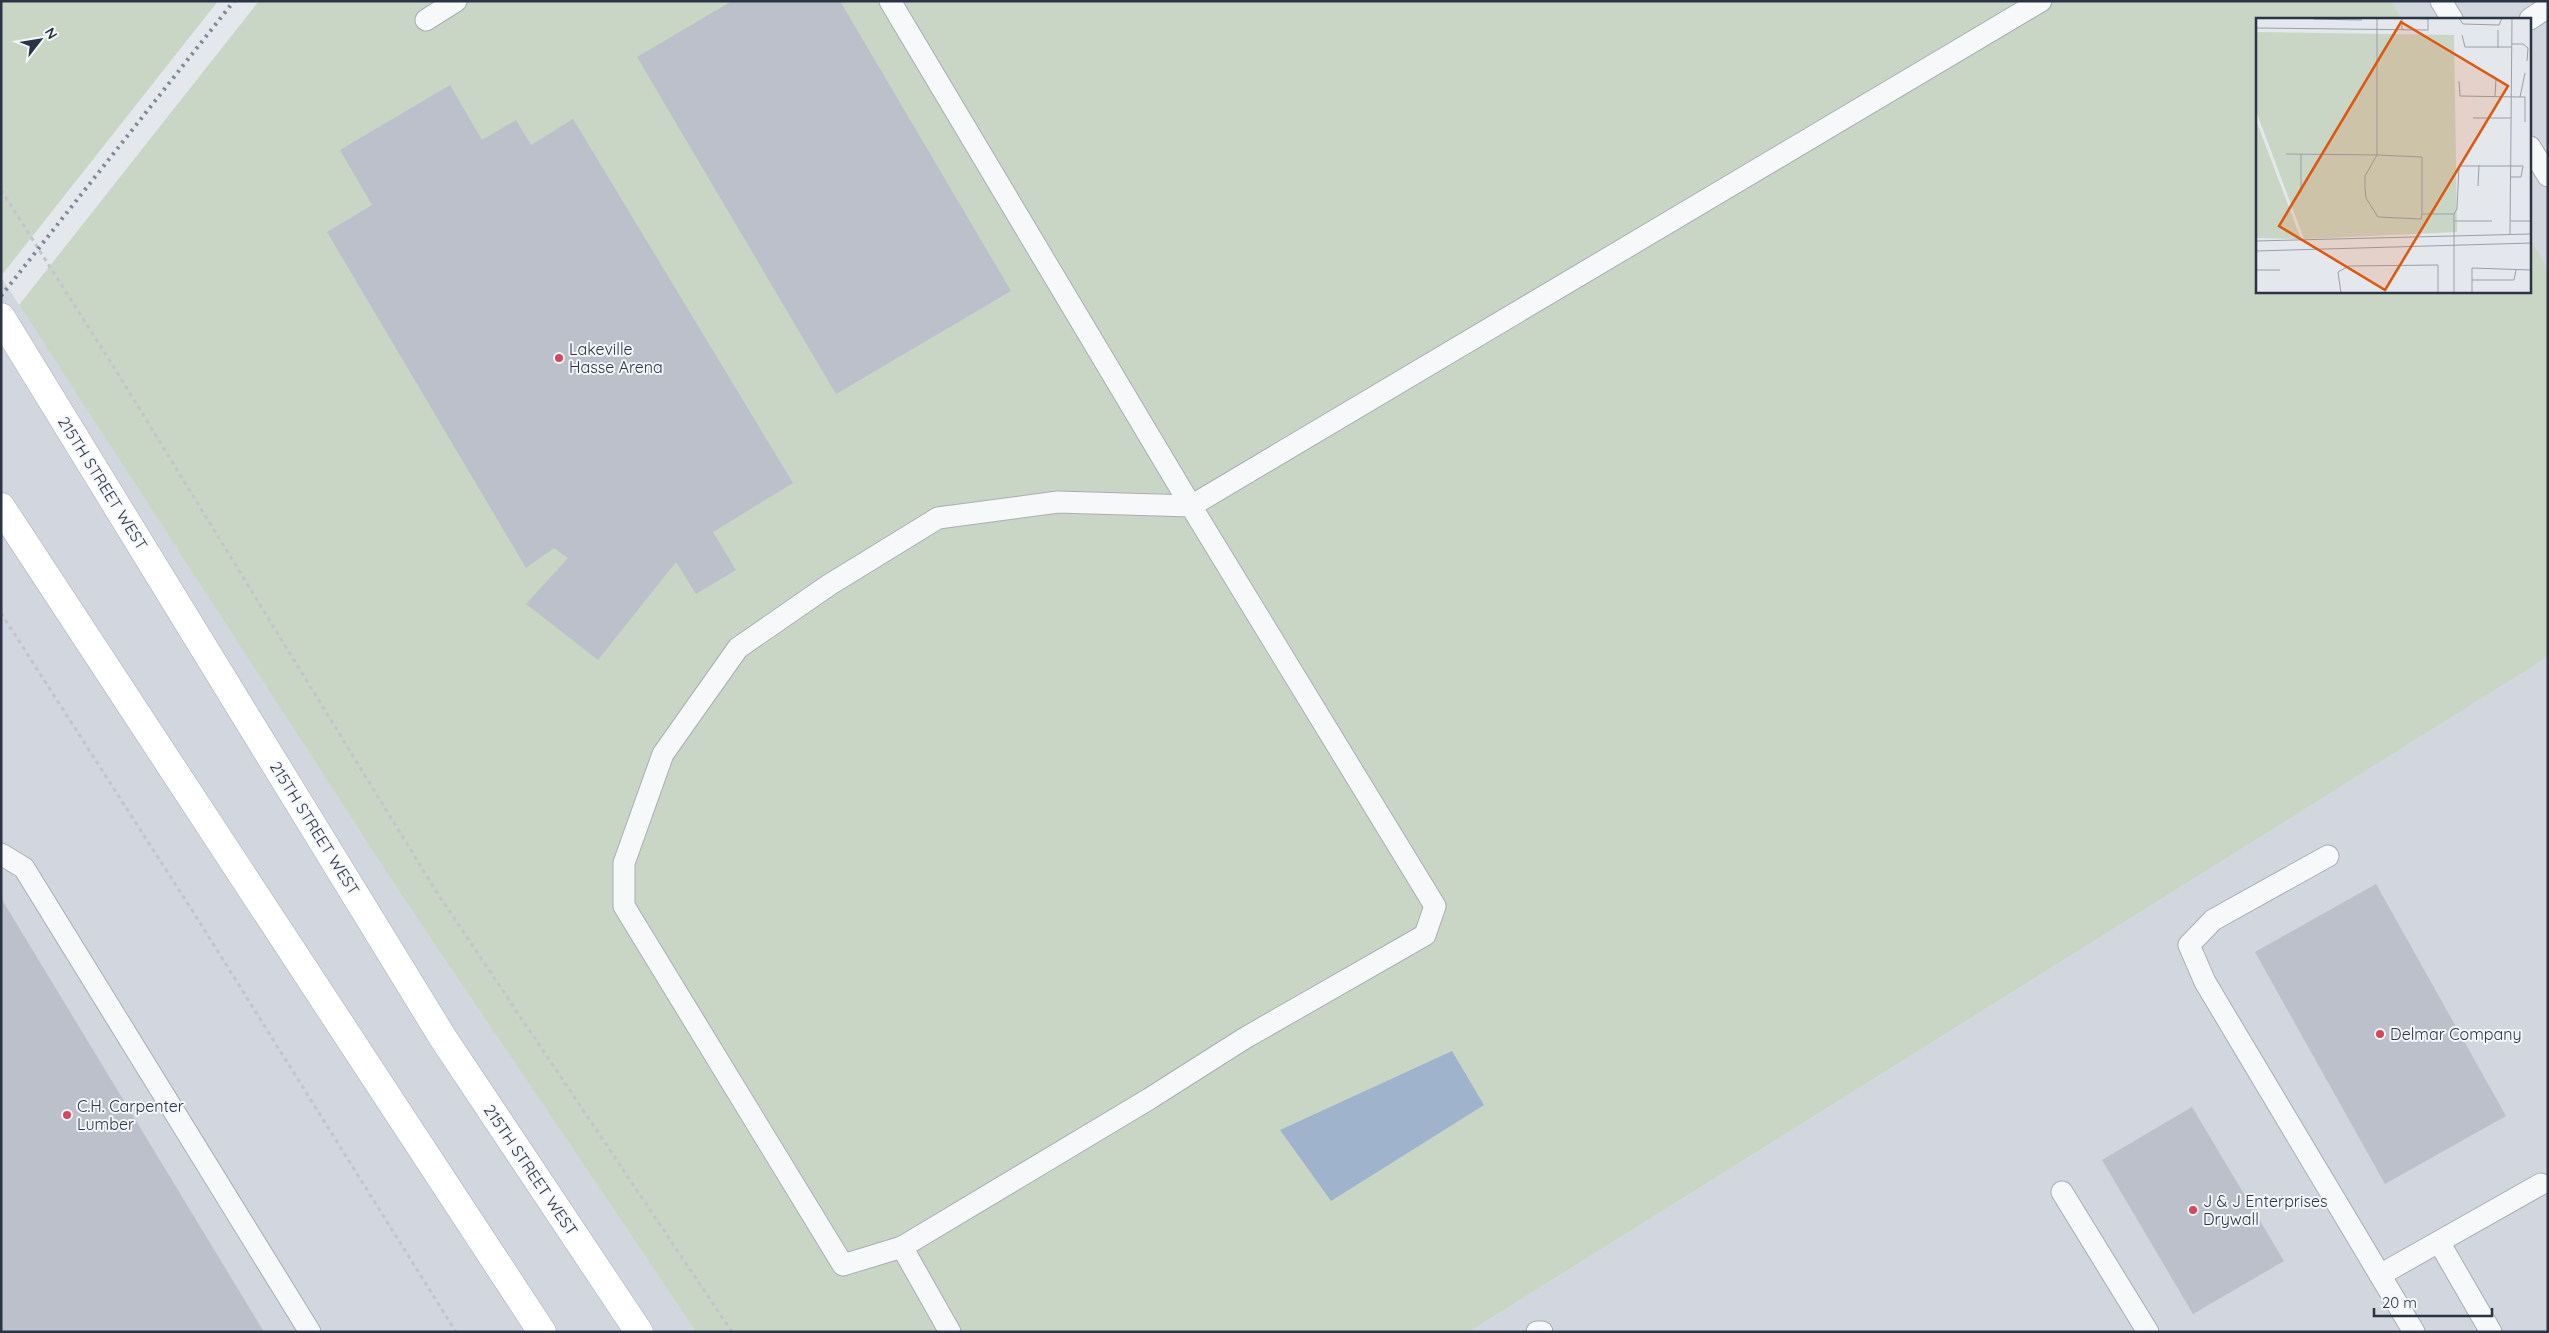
<svg xmlns="http://www.w3.org/2000/svg" width="2549" height="1333" font-family="Quicksand,sans-serif">
  <style>
    .built { fill: #d2d6de }
    .green { fill: #c9d6c5 }
    .water { fill: #9fb4cc }
    .building { fill: #bbc0ca }
    .lines { fill: none; stroke-linecap: round; stroke-linejoin: round }
    .lane-casing { stroke: #a9aeb7; stroke-width: 23 }
    .primary-casing { stroke: #a3abb8; stroke-width: 29 }
    .path { stroke: #c2c5cb; stroke-width: 3; stroke-dasharray: 4 4; stroke-linecap: butt }
    .lane { stroke: #f7f8fa; stroke-width: 21 }
    .primary { stroke: #fff; stroke-width: 28 }
    .rail { stroke: #7d8696; stroke-width: 4; stroke-dasharray: 2.5 5; stroke-linecap: butt }
    .poi-dot { fill: #d1495b; stroke: #f4f6f9; stroke-width: 2 }
    .labels { text-anchor: middle; dominant-baseline: central; stroke-width: 4; stroke-linejoin: round; paint-order: stroke }
    .poi-label { font-size: 16px; fill: #2b3445; stroke: #f4f6f9; text-anchor: start }
    .street-label { font-size: 16px; fill: #2b3445; stroke: #f4f6f9 }
    .inset-road { fill: none; stroke: #9a9fa9; stroke-width: 1 }
    .view { fill: #df570f; fill-opacity: 0.15; stroke: #df570f; stroke-width: 2.5 }
    .inset-edge { fill: none; stroke: #2b3445; stroke-width: 2.5 }
  </style>
  <rect width="100%" height="100%" fill="#e4e7ec"/>
  <!-- built -->
  <g class="built">
    <polygon points="2392,1 2548,1 2548,268 2530,238 2530,19 2402,19"/>
    <polygon points="1,277 394,884 696,1332 1,1332"/>
    <polygon points="2548,657 2548,1332 1469,1332"/>
  </g>
  <!-- green -->
  <g class="green">
    <polygon points="1,1 218,1 1,276"/>
    <polygon points="259,1 2392,1 2402,19 2258,19 2258,291 2530,291 2530,238 2548,268 2548,657 1469,1332 696,1332 394,884 19,305"/>
  </g>
  <!-- water -->
  <polygon class="water" points="1452,1051 1484,1105 1331,1201 1280,1130"/>
  <!-- building -->
  <g class="building">
    <polygon points="732,1 840,1 1011,291 836,394 637,57"/>
    <polygon points="450,85 482,140 516,120 531,145 573,119 793,483 713,532 736,570 696,594 676,562 598,660 526,604 568,558 554,548 526,568 327,232 372,205 340,150"/>
    <polygon points="2376,884 2506,1116 2385,1184 2255,952"/>
    <polygon points="1,898 264,1332 1,1332"/>
    <polygon points="2192,1107 2284,1261 2193,1314 2102,1160"/>
  </g>
  <g class="lines">
    <defs>
      <g id="lane">
        <polyline points="890,1 1191,506 2041,1"/>
        <polyline points="2441,1 2452,19"/>
        <polyline points="2530,19 2548,7"/>
        <polyline points="426,20 456,1"/>
        <polyline points="2530,147 2548,176"/>
        <polygon points="1058,502 1191,506 1435,906 1425,935 1245,1038 1149,1099 902,1247 843,1265 624,906 624,863 663,754 738,648 829,585 938,518"/>
        <polyline points="1,854 24,868 310,1332"/>
        <polyline points="2328,856 2213,920 2189,945 2205,982 2414,1332"/>
        <polyline points="2062,1192 2148,1332"/>
        <polyline points="2439,1242 2491,1332"/>
        <polyline points="902,1247 950,1332"/>
        <polyline points="2380,1275 2541,1184"/>
        <polyline points="1537,1332 1542,1332"/>
      </g>
      <g id="primary">
        <polyline points="1,317 443,1038 639,1332"/>
        <polyline points="1,507 542,1332"/>
      </g>
    </defs>
    <!-- lane casing -->
    <use href="#lane" class="lane-casing"/>
    <!-- primary casing -->
    <use href="#primary" class="primary-casing"/>
    <!-- path -->
    <g class="path">
      <polyline points="1,190 115,369 436,891 732,1332"/>
      <polyline points="1,613 197,918 456,1332"/>
    </g>
    <!-- lane -->
    <use href="#lane" class="lane"/>
    <!-- primary -->
    <use href="#primary" class="primary"/>
    <!-- rail -->
    <polyline class="rail" points="1,296 234,1"/>
  </g>
  <!-- markers -->
  <g class="poi-dot">
    <circle cx="559" cy="358" r="5"/>
    <circle cx="2380" cy="1034" r="5"/>
    <circle cx="67" cy="1115" r="5"/>
    <circle cx="2193" cy="1210" r="5"/>
  </g>
  <g class="labels">
    <!-- poi labels -->
    <g class="poi-label">
      <text x="569" y="349">Lakeville<tspan x="569" dy="18">Hasse Arena</tspan></text>
      <text x="2390" y="1034">Delmar Company</text>
      <text x="77" y="1106">C.H. Carpenter<tspan x="77" dy="18">Lumber</tspan></text>
      <text x="2203" y="1201">J &amp; J Enterprises<tspan x="2203" dy="18">Drywall</tspan></text>
    </g>
    <!-- street labels -->
    <g class="street-label">
      <text transform="translate(103 483) rotate(58)">215TH STREET WEST</text>
      <text transform="translate(315 828) rotate(58)">215TH STREET WEST</text>
      <text transform="translate(531 1170) rotate(56)">215TH STREET WEST</text>
    </g>
  </g>
  <!-- overview -->
  <g transform="translate(2256 18)">
    <rect width="275" height="275" fill="#e4e7ec"/>
    <path d="M0,14l198,3 3,197 -153,7 -48,-128zM0,102l45,119 -45,-1z" fill="#c9d6c5"/>
    <path class="inset-road" d="M203,0l4,6 36,1 3,-7M58,1l48,1M0,10l172,2v-12M146,12v-12l26,1M242,12v18M206,17l3,12h47M256,26h11l5,4 -1,13M203,63l1,15 60,1 5,-24M239,78l1,-17M264,79h5v25M217,100h38M30,136l91,1v-137M45,136v39M222,168l1,-21M166,196v-57l-45,-2 -12,21v12l1,10 12,19 43,2 1,-5h32v79M198,196l3,-5 2,-43h64l-2,11h-11M198,203h38M254,203h21M254,217l2,-217M0,223l275,-7M0,233l275,-8M0,252h24M216,262h42l2,-10M85,275l-3,-21 11,-6 89,-1v28M216,275v-25l59,2"/>
    <path class="view" d="M145,4l107,64 -123,204 -106,-64z"/>
    <rect width="275" height="275" class="inset-edge"/>
  </g>
  <!-- border -->
  <rect width="2549" height="1333" fill="none" stroke="#2b3445" stroke-width="5"/>
  <!-- north arrow -->
  <g transform="translate(40 40) rotate(59)" stroke="#f4f6f9" stroke-width="4" paint-order="stroke">
  <path d="M0-4L9 19L0 12L-9 19Z" fill="#2b3445"/>
  <text y="-8" font-size="14" font-weight="bold" text-anchor="middle" fill="#2b3445">N</text>
  </g>
  <!-- scale -->
  <path d="M2374 1308v8h118v-8" fill="none" stroke="#2b3445" stroke-width="2.5"/>
  <text x="2382" y="1308" font-size="15" fill="#2b3445" stroke="#f4f6f9" stroke-width="4" paint-order="stroke">20 m</text>
</svg>
